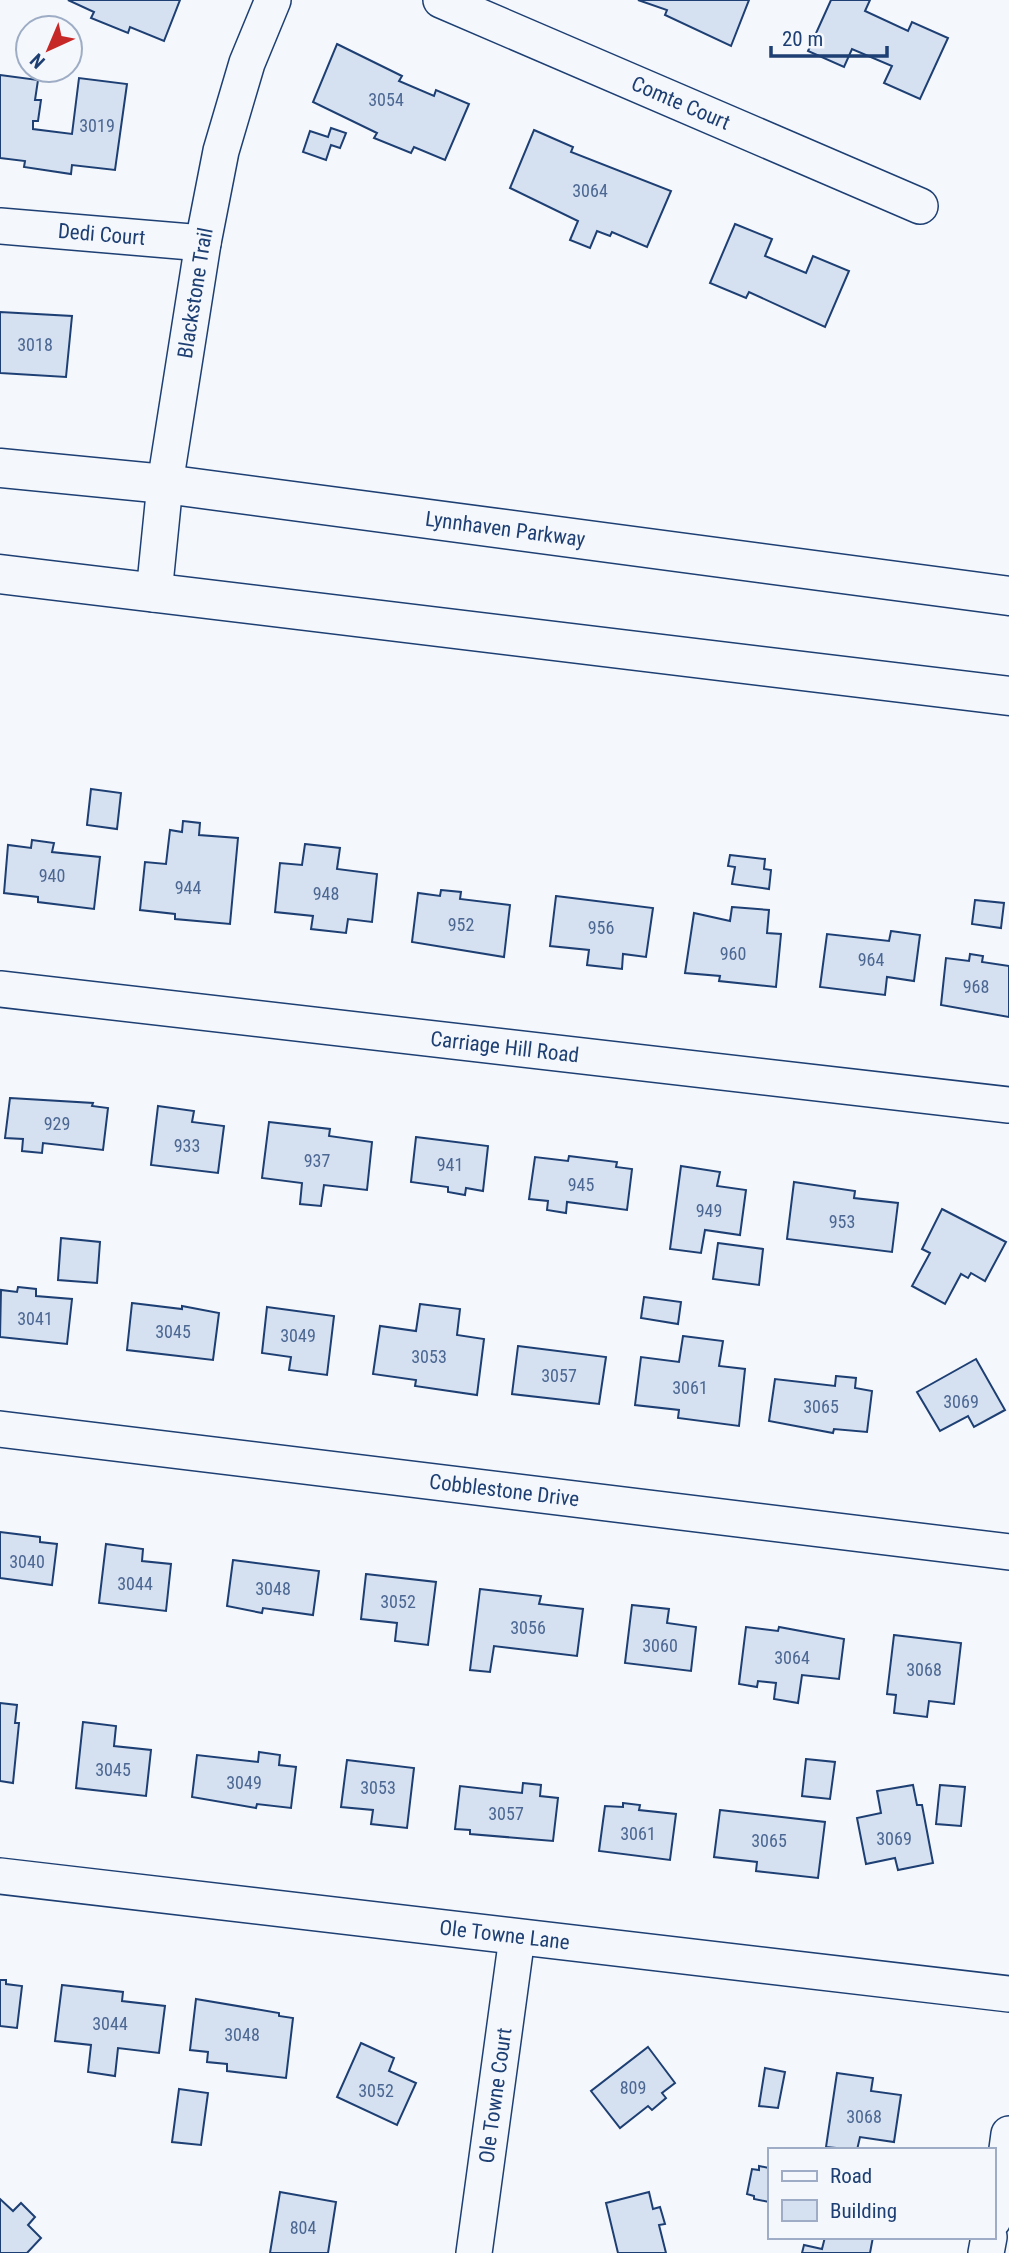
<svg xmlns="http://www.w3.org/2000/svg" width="1009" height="2253" font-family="'Roboto Condensed',sans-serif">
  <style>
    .building { fill: #d5e0f0; stroke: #1d3f73; stroke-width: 2 }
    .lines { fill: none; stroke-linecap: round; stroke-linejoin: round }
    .minor-casing { stroke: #1d3f73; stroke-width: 38 }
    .secondary-casing { stroke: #1d3f73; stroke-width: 41 }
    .minor { stroke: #f4f7fb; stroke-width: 35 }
    .secondary { stroke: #f4f7fb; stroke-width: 38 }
    .labels { text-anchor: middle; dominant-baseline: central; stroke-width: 5; stroke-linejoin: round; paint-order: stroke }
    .number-label { font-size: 18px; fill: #4b6792 }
    .street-label { font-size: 21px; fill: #1d3f73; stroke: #f4f7fb }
  </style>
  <rect width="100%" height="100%" fill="#f4f7fb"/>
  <!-- building -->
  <g class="building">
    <polygon points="68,0 180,0 164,41 130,27 128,33 91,18 94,12"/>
    <polygon points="638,0 749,0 731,46 665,15 667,10"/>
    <polygon points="831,0 870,0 865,11 908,31 912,22 948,38 920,99 884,83 892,66 852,49 844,67 808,51"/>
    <polygon points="337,44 402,76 399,81 434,96 436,90 469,104 445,160 414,147 411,153 374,138 377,133 313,102"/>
    <polygon points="0,75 38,80 35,100 41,100 38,121 33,121 33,129 72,134 79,78 127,84 115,170 72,165 71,174 24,167 25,161 0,158"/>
    <polygon points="331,128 346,133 340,148 331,145 326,160 303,152 310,131 328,137"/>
    <polygon points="534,130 573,147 571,152 671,191 647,247 612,232 610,236 597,231 590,248 570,240 578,221 510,188"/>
    <polygon points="735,224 772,239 765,256 806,273 813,256 849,271 825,327 749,292 746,298 710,283"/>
    <polygon points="0,312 72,316 66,377 0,373"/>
    <polygon points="91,789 121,793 117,829 87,825"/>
    <polygon points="183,821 200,823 199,835 238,838 230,924 175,919 175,914 140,910 145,862 166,864 170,830 182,832"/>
    <polygon points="32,840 54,843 52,852 100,857 94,909 38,902 38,897 4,893 8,845 31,848"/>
    <polygon points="305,844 340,848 337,869 377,874 372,922 348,919 346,933 311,929 313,916 275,912 280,863 302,865"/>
    <polygon points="730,855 765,859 764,869 771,870 769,889 732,884 735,867 728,866"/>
    <polygon points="441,890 461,892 460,899 510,905 504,957 412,942 418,893 440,896"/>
    <polygon points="556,896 653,908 646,957 623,954 622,969 587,965 589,950 550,946"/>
    <polygon points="975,900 1004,903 1001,928 972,924"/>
    <polygon points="732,907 769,910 767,933 781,934 776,987 719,981 720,976 685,973 694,913 730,921"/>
    <polygon points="891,931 920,935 914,981 887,977 885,995 820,987 827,934 889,941"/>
    <polygon points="970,954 983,956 982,962 1009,966 1009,1017 941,1005 946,958 969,961"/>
    <polygon points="10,1098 93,1103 92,1106 108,1108 103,1150 43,1143 42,1153 22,1151 23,1139 5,1138"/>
    <polygon points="158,1106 194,1111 192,1122 224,1126 218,1173 151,1165"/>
    <polygon points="269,1122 330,1129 329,1136 372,1142 367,1190 324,1185 321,1206 300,1204 302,1183 262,1178"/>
    <polygon points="416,1137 488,1146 483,1191 466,1188 465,1195 448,1192 448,1187 411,1182"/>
    <polygon points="569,1156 617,1162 616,1167 632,1169 627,1210 567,1202 566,1213 547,1210 548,1201 529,1199 535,1157 568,1161"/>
    <polygon points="681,1166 720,1172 717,1186 746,1190 740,1235 705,1230 701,1253 670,1249"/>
    <polygon points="794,1182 855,1191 854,1198 898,1203 892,1252 787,1239"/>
    <polygon points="942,1209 1006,1242 985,1281 971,1273 968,1278 961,1274 945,1304 912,1286 930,1253 922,1249"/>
    <polygon points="61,1238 100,1242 97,1283 58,1280"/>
    <polygon points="718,1243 763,1249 759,1285 713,1279"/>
    <polygon points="18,1287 36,1289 36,1296 72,1299 67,1344 0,1337 1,1290 17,1292"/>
    <polygon points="644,1297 681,1302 678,1324 641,1318"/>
    <polygon points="132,1303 182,1309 182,1306 219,1313 213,1360 127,1350"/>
    <polygon points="420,1304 460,1309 457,1335 484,1339 477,1395 415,1386 416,1380 373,1374 380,1326 416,1331"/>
    <polygon points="267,1307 334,1316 327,1375 289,1370 291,1357 262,1353"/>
    <polygon points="683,1336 723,1341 719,1366 745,1369 739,1426 678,1418 679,1410 635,1405 641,1357 679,1362"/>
    <polygon points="518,1346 606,1357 599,1404 512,1394"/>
    <polygon points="976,1359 1005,1410 974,1427 968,1416 940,1431 917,1392"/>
    <polygon points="836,1376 856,1378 855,1388 872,1391 867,1432 834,1429 833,1433 769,1421 775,1379 835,1386"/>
    <polygon points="0,1532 40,1537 40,1542 57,1544 52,1585 0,1578"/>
    <polygon points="106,1544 143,1549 142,1561 171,1564 166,1611 99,1603"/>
    <polygon points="233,1560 319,1571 313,1615 263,1608 262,1613 227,1606"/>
    <polygon points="366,1574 436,1582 428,1645 395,1641 397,1623 361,1619"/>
    <polygon points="480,1589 541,1596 539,1604 583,1609 577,1656 494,1646 490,1672 470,1670"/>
    <polygon points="632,1605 669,1609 667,1623 696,1627 691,1671 625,1663"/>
    <polygon points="746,1627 778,1631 779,1627 844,1639 839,1679 802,1675 798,1703 774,1699 776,1683 758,1681 757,1687 739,1684"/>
    <polygon points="894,1635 961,1643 954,1704 929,1701 927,1717 894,1713 896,1695 887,1694"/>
    <polygon points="0,1703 17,1705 15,1723 19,1723 13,1783 0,1781"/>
    <polygon points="83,1722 116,1726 114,1746 151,1750 146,1796 76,1788"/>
    <polygon points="259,1752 280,1755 279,1765 296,1767 291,1808 257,1804 256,1808 192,1797 197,1755 258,1762"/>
    <polygon points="806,1759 835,1762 830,1799 802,1796"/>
    <polygon points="347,1760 414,1768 407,1828 371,1824 373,1810 341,1807"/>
    <polygon points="523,1783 541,1785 540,1796 558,1798 553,1841 470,1834 470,1830 455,1829 460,1786 522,1793"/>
    <polygon points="913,1785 917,1805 922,1805 933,1863 898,1870 895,1858 866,1864 857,1818 881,1813 877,1791"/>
    <polygon points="940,1785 965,1787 961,1826 936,1824"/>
    <polygon points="623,1803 640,1805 639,1810 676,1814 670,1860 599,1851 605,1806 623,1807"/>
    <polygon points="720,1810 825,1822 818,1878 756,1871 757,1862 714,1857"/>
    <polygon points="0,1980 6,1980 6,1984 22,1986 17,2028 0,2026"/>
    <polygon points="62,1985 123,1992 122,2001 165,2006 159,2053 118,2048 115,2076 88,2072 91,2045 55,2041"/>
    <polygon points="196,1999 279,2013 279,2016 293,2018 286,2078 227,2071 227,2064 207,2062 208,2052 190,2050"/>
    <polygon points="361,2043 394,2058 389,2071 416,2083 397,2125 337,2097"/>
    <polygon points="648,2047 675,2083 662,2093 666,2098 652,2110 648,2106 620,2128 591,2091"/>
    <polygon points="765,2068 785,2072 778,2108 759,2106"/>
    <polygon points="837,2073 873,2078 871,2091 901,2095 894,2142 860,2137 857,2150 826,2147"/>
    <polygon points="179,2089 208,2093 201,2145 172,2142"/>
    <polygon points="759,2166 769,2168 769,2202 754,2199 754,2196 747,2194 752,2169 759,2170"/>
    <polygon points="280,2192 336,2202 328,2253 270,2253"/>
    <polygon points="649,2192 653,2209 660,2207 665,2224 659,2225 666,2253 618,2253 606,2203"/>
    <polygon points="0,2199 13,2211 21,2203 35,2217 28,2225 41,2238 27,2253 0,2253"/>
    <polygon points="825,2237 873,2237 870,2253 802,2253 804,2245 822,2249"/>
  </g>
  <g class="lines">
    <defs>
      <g id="minor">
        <path id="s1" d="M441,0l479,206"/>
        <path id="s2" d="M0,226l203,17"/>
        <path id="s3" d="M154,594l11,-110 38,-241 18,-92 26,-88 26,-63"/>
        <path id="s4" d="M0,989l1009,116"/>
        <path id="s5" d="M0,1429l1009,123"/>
        <path id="s6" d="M0,1876l1009,118"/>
        <polyline points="993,2220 1004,2171 1009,2134"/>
        <path id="s7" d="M474,2253l43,-316"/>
        <polyline points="986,2253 989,2237"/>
      </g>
      <g id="secondary">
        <path id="s8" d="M0,468l165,16 844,112"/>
        <polyline points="0,574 1009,696"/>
      </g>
    </defs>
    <!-- minor casing -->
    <use href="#minor" class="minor-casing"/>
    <!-- secondary casing -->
    <use href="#secondary" class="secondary-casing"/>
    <!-- minor -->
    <use href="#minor" class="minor"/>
    <!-- secondary -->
    <use href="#secondary" class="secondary"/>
  </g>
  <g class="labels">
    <!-- number labels -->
    <g class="number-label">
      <text x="386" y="99">3054</text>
      <text x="97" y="125">3019</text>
      <text x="590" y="190">3064</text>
      <text x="35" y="344">3018</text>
      <text x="52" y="875">940</text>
      <text x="188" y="887">944</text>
      <text x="326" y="893">948</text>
      <text x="461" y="924">952</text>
      <text x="601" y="927">956</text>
      <text x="733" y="953">960</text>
      <text x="871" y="959">964</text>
      <text x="976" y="986">968</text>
      <text x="57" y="1123">929</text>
      <text x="187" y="1145">933</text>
      <text x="317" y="1160">937</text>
      <text x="450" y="1164">941</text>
      <text x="581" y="1184">945</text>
      <text x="709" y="1210">949</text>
      <text x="842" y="1221">953</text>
      <text x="35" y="1318">3041</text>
      <text x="173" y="1331">3045</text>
      <text x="298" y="1335">3049</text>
      <text x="429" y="1356">3053</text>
      <text x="559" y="1375">3057</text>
      <text x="690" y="1387">3061</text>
      <text x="961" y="1401">3069</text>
      <text x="821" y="1406">3065</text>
      <text x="27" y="1561">3040</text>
      <text x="135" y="1583">3044</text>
      <text x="273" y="1588">3048</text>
      <text x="398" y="1601">3052</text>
      <text x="528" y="1627">3056</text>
      <text x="660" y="1645">3060</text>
      <text x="792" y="1657">3064</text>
      <text x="924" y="1669">3068</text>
      <text x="113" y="1769">3045</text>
      <text x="244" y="1782">3049</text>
      <text x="378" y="1787">3053</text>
      <text x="506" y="1813">3057</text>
      <text x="638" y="1833">3061</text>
      <text x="894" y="1838">3069</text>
      <text x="769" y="1840">3065</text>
      <text x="110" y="2023">3044</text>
      <text x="242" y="2034">3048</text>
      <text x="633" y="2087">809</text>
      <text x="376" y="2090">3052</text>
      <text x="864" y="2116">3068</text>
      <text x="303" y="2227">804</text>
    </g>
    <!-- street labels -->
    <g class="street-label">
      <text stroke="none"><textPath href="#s1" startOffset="261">Comte Court</textPath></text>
      <text stroke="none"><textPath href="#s2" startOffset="102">Dedi Court</textPath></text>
      <text stroke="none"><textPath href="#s3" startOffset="304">Blackstone Trail</textPath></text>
      <text stroke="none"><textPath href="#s8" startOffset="509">Lynnhaven Parkway</textPath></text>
      <text stroke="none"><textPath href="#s4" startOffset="508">Carriage Hill Road</textPath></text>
      <text stroke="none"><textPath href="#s5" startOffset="508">Cobblestone Drive</textPath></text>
      <text stroke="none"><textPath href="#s6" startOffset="508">Ole Towne Lane</textPath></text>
      <text stroke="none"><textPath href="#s7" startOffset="159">Ole Towne Court</textPath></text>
    </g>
  </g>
  <!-- legend -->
  <rect x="768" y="2148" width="228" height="91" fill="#f4f7fb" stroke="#9eadc5" stroke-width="2"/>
  <rect x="782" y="2171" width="35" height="10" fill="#f4f7fb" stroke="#9eadc5" stroke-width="2"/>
  <text x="830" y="2183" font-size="21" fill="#1d3f73">Road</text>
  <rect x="782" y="2200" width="35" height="21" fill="#d5e0f0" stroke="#9eadc5" stroke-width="2"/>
  <text x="830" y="2218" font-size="21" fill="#1d3f73">Building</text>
  <!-- north arrow -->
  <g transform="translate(49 49) rotate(224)"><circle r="33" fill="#f4f7fb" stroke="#9eadc5" stroke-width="2"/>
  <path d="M0-5L12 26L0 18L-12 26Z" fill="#c62828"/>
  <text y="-10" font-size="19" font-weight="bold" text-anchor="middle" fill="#1d3f73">N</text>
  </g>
  <!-- scale -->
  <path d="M771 46v10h116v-10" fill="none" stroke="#1d3f73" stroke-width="3.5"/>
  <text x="782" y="46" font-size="21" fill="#1d3f73" stroke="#f4f7fb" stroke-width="5" paint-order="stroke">20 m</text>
</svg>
